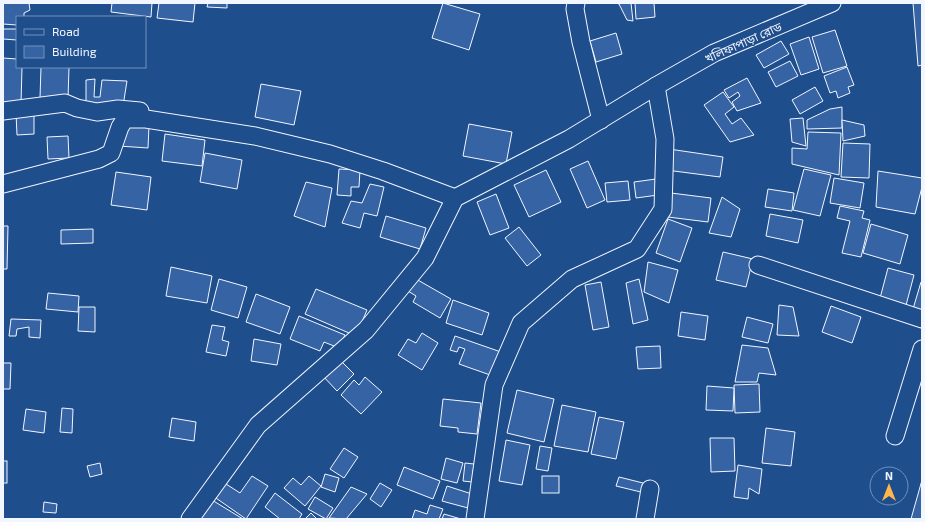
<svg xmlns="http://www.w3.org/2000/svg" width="925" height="522" font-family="'Exo 2','Noto Sans Bengali',sans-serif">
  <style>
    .building { fill: #3563a3; stroke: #f2f6ff }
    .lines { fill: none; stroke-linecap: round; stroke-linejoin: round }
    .minor-casing { stroke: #f2f6ff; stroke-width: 19 }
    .minor { stroke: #1f4e8c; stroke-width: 17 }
    .labels { text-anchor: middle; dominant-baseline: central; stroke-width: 3; stroke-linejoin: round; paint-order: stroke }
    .street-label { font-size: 12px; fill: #f2f6ff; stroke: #1f4e8c }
  </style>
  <rect width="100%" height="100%" fill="#1f4e8c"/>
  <!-- building -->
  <g class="building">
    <polygon points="3,3 29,3 30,10 24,13 24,17 17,17 17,25 3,24"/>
    <polygon points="112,3 152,3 151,17 111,12"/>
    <polygon points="159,3 195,3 193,22 157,18"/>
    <polygon points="208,3 227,3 227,8 207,7"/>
    <polygon points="443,3 480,14 469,50 432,38"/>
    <polygon points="616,3 631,3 633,21 627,20 619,4"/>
    <polygon points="635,3 654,3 655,17 636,19"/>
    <polygon points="913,3 922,3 922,65 918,66"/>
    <polygon points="3,29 17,29 17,40 3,39"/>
    <polygon points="835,30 847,66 823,73 812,37"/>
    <polygon points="616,33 622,54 596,62 590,41"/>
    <polygon points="809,37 819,69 801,75 790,44"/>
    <polygon points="781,41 789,54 764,68 756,55"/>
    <polygon points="3,58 17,59 17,67 22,67 21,104 3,104"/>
    <polygon points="790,61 798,76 776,87 768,72"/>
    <polygon points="41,67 69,67 68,99 40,98"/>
    <polygon points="847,67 854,85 848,87 850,93 838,98 836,91 830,93 824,76"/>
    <polygon points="747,78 761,103 737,111 732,102 740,96 738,92 729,98 724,90"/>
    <polygon points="95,79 94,97 100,97 102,80 127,81 123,106 86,105 86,80"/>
    <polygon points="261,84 301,91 294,125 255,117"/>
    <polygon points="815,87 823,101 800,114 792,100"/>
    <polygon points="723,92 734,107 725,114 732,124 741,118 754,135 730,142 704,105"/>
    <polygon points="842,107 842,128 807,129 807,120 830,109"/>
    <polygon points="34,112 34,134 17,135 16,113"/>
    <polygon points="803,118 806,146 792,142 790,119"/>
    <polygon points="842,120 864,125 865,136 843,141"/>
    <polygon points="127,124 149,126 148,148 119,146"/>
    <polygon points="469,124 512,132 506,164 463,156"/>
    <polygon points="808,132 841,133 839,175 792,164 792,148 807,149"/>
    <polygon points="165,134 205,140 202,166 162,161"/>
    <polygon points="68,136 69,158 48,159 47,137"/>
    <polygon points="843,143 870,144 869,178 841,177"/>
    <polygon points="669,149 723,157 720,177 666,170"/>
    <polygon points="205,153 242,160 237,189 200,182"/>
    <polygon points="588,161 605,200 587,208 570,169"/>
    <polygon points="339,169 360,170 359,187 351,187 351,196 337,195"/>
    <polygon points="804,169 831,175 820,216 793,210"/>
    <polygon points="546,170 561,202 529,217 514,185"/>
    <polygon points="878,171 922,178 922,187 915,214 876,207"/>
    <polygon points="116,172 151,177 147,210 111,205"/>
    <polygon points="834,178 864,183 860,208 830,203"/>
    <polygon points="656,179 658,195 636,198 634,182"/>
    <polygon points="628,181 630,200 607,202 605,183"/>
    <polygon points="306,182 332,188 325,227 294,216"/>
    <polygon points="370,184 384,187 377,216 364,213 360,228 342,223 351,201 362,203"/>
    <polygon points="768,189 794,193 792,211 765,207"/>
    <polygon points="671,193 711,198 708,222 668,217"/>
    <polygon points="496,194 509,228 490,235 477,202"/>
    <polygon points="722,197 740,209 731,237 709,233"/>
    <polygon points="840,206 864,211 862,218 870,220 861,257 842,253 850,221 837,218"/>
    <polygon points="770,214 803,220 798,243 766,236"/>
    <polygon points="386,216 426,228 420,249 380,237"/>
    <polygon points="668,219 692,228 680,262 656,253"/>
    <polygon points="871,224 908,235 900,264 863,253"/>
    <polygon points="3,226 8,226 7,269 3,269"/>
    <polygon points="519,227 541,255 527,266 505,238"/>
    <polygon points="93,229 93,243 61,244 61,230"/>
    <polygon points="723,252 753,259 746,287 716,280"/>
    <polygon points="648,262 678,270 669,303 644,292"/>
    <polygon points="171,267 212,276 207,303 166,296"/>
    <polygon points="888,268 914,275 905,309 879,302"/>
    <polygon points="219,279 247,287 238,318 211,310"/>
    <polygon points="416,279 451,299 440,318 413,302 416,296 408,291"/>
    <polygon points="639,279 648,320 633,324 626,283"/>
    <polygon points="601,282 609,327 593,330 585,285"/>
    <polygon points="921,282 922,283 922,311 913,309"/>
    <polygon points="316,289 367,310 356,336 305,314"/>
    <polygon points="48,293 79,296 78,312 46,309"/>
    <polygon points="256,294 290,307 280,334 246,322"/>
    <polygon points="453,300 489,313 482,335 446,323"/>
    <polygon points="779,305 793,307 799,336 777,335"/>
    <polygon points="831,306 861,317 852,343 822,332"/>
    <polygon points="79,307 95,307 95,332 78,331"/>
    <polygon points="681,312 708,316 705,340 678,336"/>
    <polygon points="299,316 345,335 339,348 324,342 320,351 290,339"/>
    <polygon points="747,317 773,324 768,343 742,337"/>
    <polygon points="11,319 41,320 40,338 29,337 29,327 17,329 16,336 9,336"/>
    <polygon points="212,325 225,327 222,340 229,342 226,356 206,352"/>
    <polygon points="422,333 438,343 422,370 398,355 408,339 416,343"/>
    <polygon points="455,336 501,352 493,376 459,364 465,349 459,347 457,352 450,350"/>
    <polygon points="254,339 281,344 277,365 251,361"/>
    <polygon points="742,345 768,348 776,375 759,373 757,382 735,382"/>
    <polygon points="660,346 661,368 638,369 636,347"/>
    <polygon points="339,359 354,374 337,391 322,375"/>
    <polygon points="3,363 11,363 10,389 3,389"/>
    <polygon points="365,377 382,392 361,414 341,395 354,380 359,385"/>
    <polygon points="759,384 760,412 735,413 734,385"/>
    <polygon points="707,386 734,388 733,411 706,410"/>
    <polygon points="517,390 554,399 544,442 507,433"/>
    <polygon points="443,399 481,403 477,434 458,432 458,428 440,426"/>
    <polygon points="562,405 596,412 588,452 554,446"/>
    <polygon points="62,408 73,409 72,433 60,432"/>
    <polygon points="26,409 46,412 44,433 23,430"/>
    <polygon points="599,417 624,422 616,459 591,454"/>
    <polygon points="172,418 196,422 194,441 169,437"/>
    <polygon points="766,428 795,432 791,466 762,463"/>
    <polygon points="710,438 734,438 735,471 711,472"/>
    <polygon points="506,440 530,445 522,485 499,481"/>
    <polygon points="540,446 552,448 548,471 536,469"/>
    <polygon points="344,448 358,457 344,478 330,469"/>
    <polygon points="446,458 463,463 457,483 441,479"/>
    <rect x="3" y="461" width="4" height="22"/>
    <polygon points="100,463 102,474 90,477 87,466"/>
    <polygon points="465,463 474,464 472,482 463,481"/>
    <polygon points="738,465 762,469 759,494 749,488 748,499 734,497"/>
    <polygon points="404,467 440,481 433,499 397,485"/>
    <polygon points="325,474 339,478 335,492 321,487"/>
    <polygon points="252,476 268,486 246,519 213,496 223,482 240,493"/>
    <polygon points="309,476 321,486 305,506 284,488 293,478 301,485"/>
    <rect x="542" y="476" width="17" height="17"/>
    <polygon points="619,477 647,484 645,493 616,486"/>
    <polygon points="922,480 922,519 911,519"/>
    <polygon points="380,483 392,490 381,507 370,499"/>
    <polygon points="447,486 472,494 468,508 442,501"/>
    <polygon points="351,487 367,494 346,519 329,518"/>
    <polygon points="275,493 302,514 299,519 280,519 265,507"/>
    <polygon points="315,497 333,508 326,519 308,509"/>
    <polygon points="212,500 243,519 200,519"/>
    <polygon points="44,502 57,504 56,513 43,512"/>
    <polygon points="430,505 443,509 439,519 412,519 415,510 427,514"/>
    <polygon points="311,513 317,519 305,519"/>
    <polygon points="444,514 461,519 442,519"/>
  </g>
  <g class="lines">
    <defs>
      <g id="minor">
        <polyline points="576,3 575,9 581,42 601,120"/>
        <polyline points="3,111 65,103 77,108 97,112 118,109 140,111"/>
        <polyline points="3,184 99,159 111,153 120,127 125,119 146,119 255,136 330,154 383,171 455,198"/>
        <polyline points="758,265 922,319"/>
        <polyline points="895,436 922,349"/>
        <polyline points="190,519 258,425 366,330 425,258 455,198 569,139 656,86 714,53 832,3"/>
        <polyline points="475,519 494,385 521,323 572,279 637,249 663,209 665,139 656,86"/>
        <polyline points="645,519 650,489"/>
      </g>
    </defs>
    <!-- minor casing -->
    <use href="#minor" class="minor-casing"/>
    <!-- minor -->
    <use href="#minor" class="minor"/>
  </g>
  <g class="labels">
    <!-- street labels -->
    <g class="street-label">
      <text transform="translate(743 42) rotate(-24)">খলিফাপাড়া রোড</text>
    </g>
  </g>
  <!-- border -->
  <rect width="925" height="522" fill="none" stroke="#f2f6ff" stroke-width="8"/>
  <!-- legend -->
  <rect x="16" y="16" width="130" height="52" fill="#1f4e8c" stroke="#7391ba"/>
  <rect x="24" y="29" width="20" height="6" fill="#1f4e8c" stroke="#7391ba"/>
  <text x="52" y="36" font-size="12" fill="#f2f6ff">Road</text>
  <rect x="24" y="46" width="20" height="12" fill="#3563a3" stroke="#7391ba"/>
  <text x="52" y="56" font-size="12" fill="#f2f6ff">Building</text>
  <!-- north arrow -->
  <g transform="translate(889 486)"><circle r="19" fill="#1f4e8c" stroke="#7391ba"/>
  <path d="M0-3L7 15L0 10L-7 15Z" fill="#ffb74d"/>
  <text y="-6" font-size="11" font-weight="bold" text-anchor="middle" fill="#f2f6ff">N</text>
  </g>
</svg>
